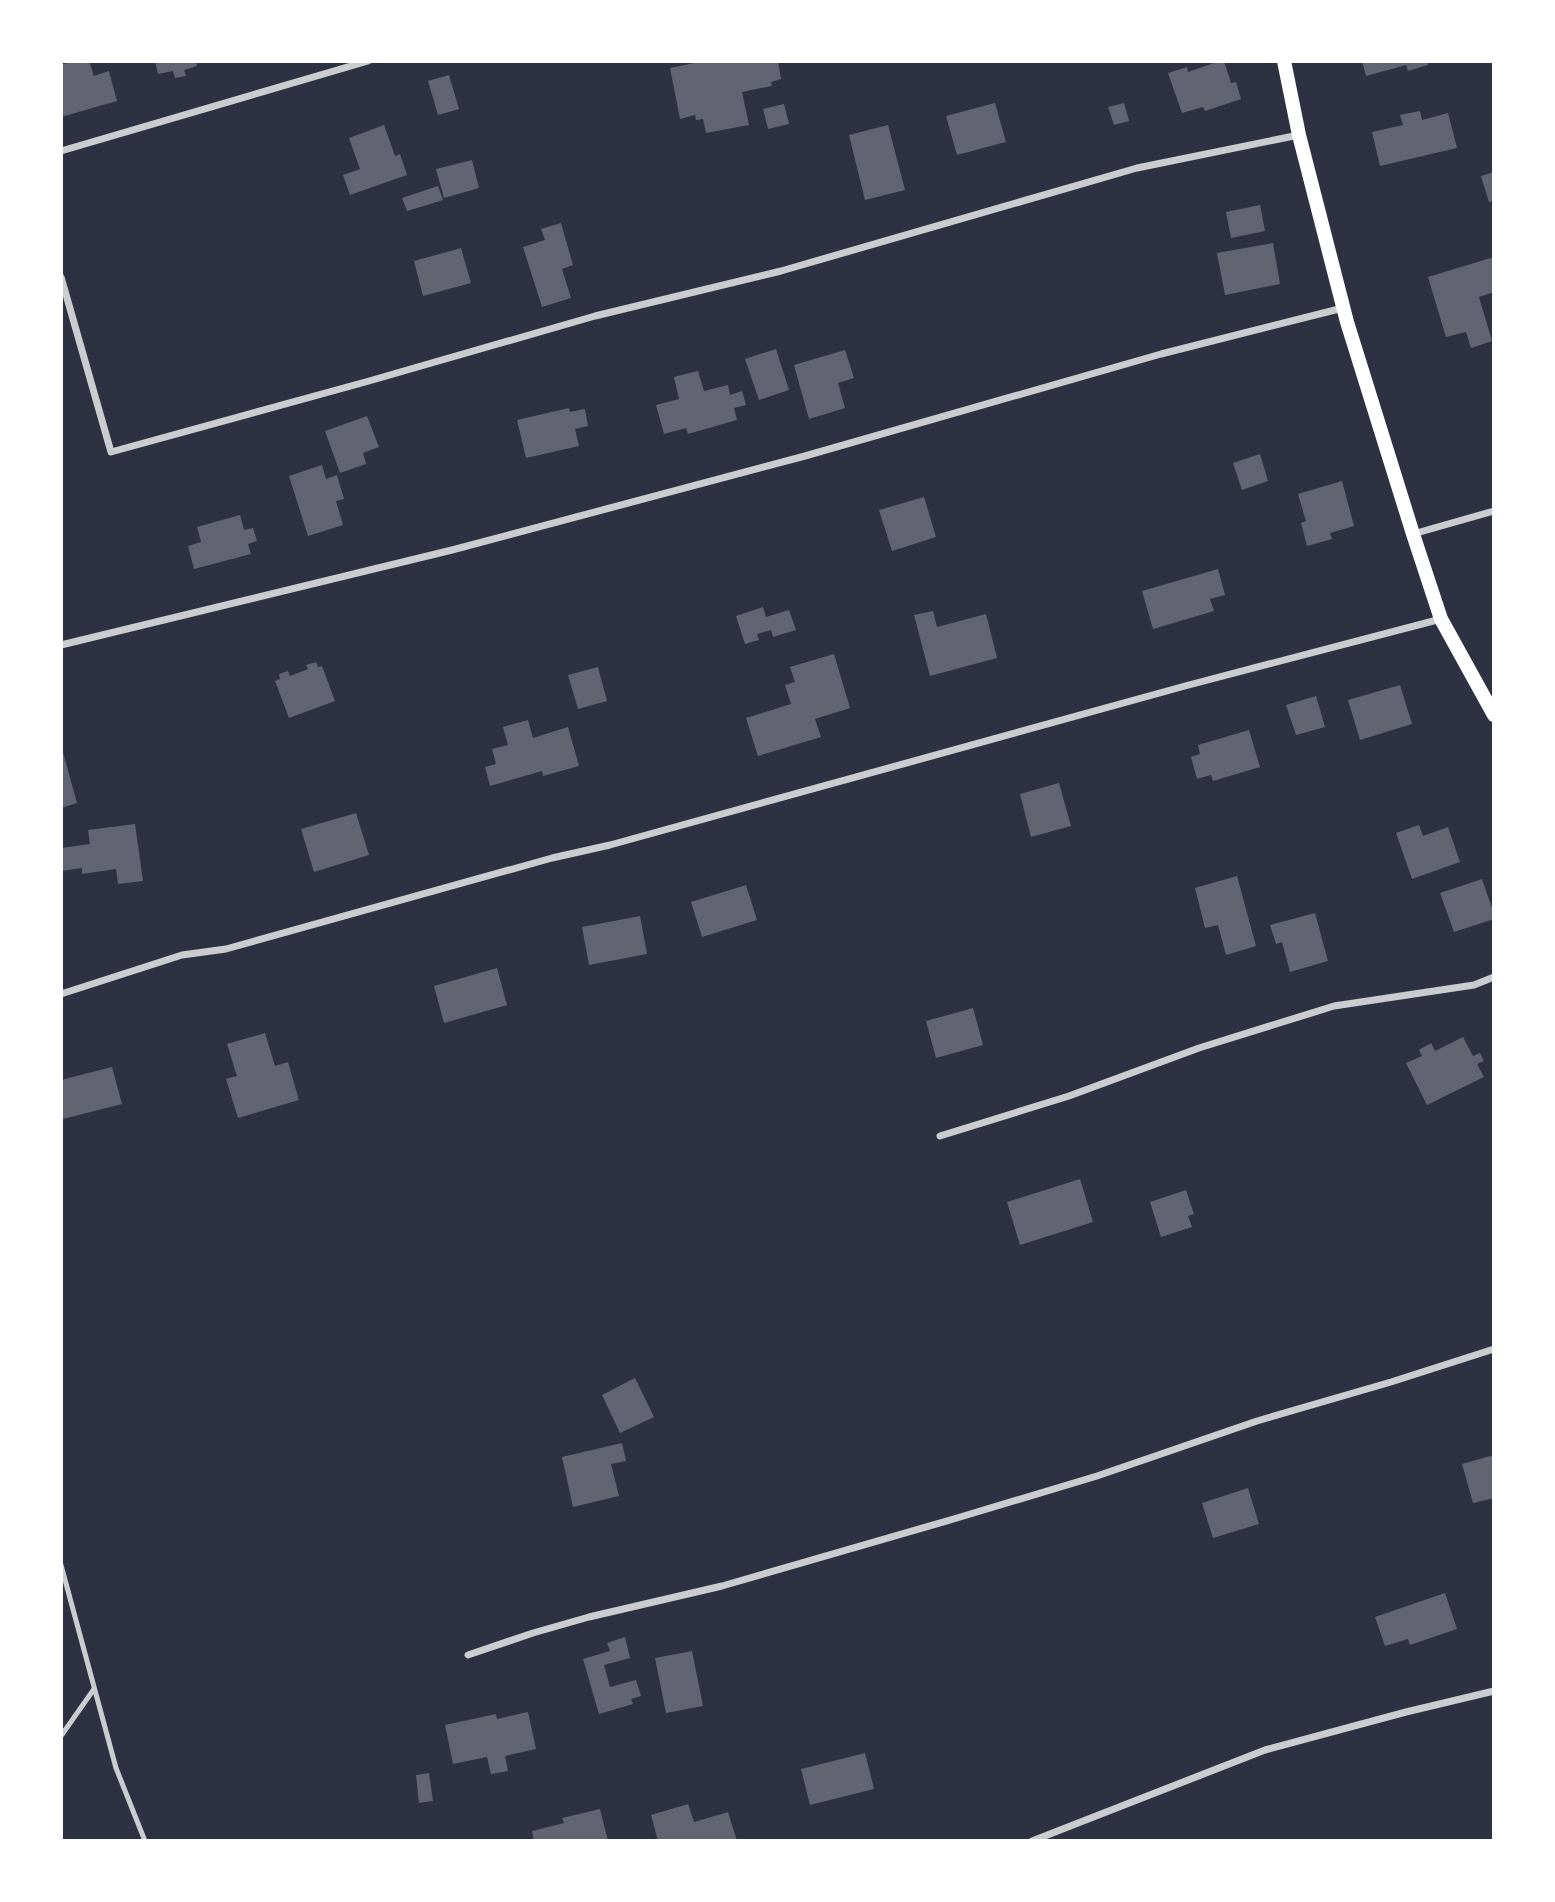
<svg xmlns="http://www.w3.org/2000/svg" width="1555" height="1902" font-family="Lato,sans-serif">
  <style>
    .building { fill: #626471 }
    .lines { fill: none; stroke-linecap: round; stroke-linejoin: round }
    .service { stroke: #caccd0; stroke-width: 5 }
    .minor { stroke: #caccd0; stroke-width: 7 }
    .secondary { stroke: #fff; stroke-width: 14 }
  </style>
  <rect width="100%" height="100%" fill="#2d3142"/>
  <!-- building -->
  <g class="building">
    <polygon points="73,61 89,61 94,76 109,71 117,101 61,117 61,65"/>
    <polygon points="155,61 196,61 197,66 184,70 186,76 175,78 173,71 158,74"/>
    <polygon points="704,61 778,61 781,79 771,82 772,86 742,92 749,125 706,133 703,119 696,120 695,115 680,119 670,68"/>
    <polygon points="1220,61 1224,61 1231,83 1236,82 1241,99 1205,111 1203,107 1182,113 1168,73 1187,67 1188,72"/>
    <polygon points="1362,61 1427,61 1428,65 1408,71 1406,65 1366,76"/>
    <polygon points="449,75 459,109 438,115 428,81"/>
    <polygon points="995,103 1006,142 957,155 946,116"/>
    <polygon points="1124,103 1129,121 1114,125 1108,107"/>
    <polygon points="784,104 789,124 768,129 763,109"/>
    <polygon points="1420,111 1422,120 1448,113 1457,148 1380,166 1372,132 1403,125 1400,115"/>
    <polygon points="384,125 395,156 400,154 407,175 350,195 343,175 360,169 349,138"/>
    <polygon points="888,125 905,190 865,200 849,135"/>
    <polygon points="472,160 479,188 444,198 436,169"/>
    <polygon points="1494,172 1494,201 1489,202 1481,176"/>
    <polygon points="438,186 443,200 407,211 402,198"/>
    <polygon points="1260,205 1265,231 1231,238 1226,212"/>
    <polygon points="561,223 573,265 562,269 571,298 542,307 523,247 545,240 541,229"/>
    <polygon points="1273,243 1280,284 1225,295 1217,253"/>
    <polygon points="461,248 471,283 423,296 414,261"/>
    <polygon points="1494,257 1494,292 1479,297 1492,341 1471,348 1466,332 1446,337 1428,277"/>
    <polygon points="776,349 789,390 759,400 745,359"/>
    <polygon points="845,350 854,378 838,383 845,408 809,419 794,365"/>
    <polygon points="698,371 704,391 728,385 730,395 742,391 746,405 734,408 737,420 688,434 686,428 664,434 656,405 679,399 674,377"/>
    <polygon points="569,408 570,412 585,409 588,426 575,429 579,446 526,458 517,420"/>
    <polygon points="367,416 379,447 363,453 366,464 340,473 325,431"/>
    <polygon points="1260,454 1268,481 1242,490 1233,463"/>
    <polygon points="322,465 326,479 337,475 344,499 336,501 343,525 308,536 289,476"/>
    <polygon points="1342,481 1354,526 1330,533 1332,539 1307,546 1301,523 1306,521 1298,494"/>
    <polygon points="924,497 936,537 892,551 879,510"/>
    <polygon points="240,515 244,530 253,528 257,541 248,544 251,554 194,569 188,546 201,542 197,527"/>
    <polygon points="1218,569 1225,595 1210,599 1214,611 1153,629 1142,591"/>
    <polygon points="763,607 766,617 789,610 796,630 773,637 771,630 757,634 759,640 745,644 736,616"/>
    <polygon points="933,611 937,627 986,614 997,658 930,676 914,615"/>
    <polygon points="834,654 850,708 815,719 821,737 758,756 746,718 791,704 785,685 795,682 790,667"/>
    <polygon points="316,662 318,667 322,666 335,701 289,718 275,681 280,679 279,674 288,671 290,676 308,669 306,665"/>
    <polygon points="598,667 607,701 578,709 568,675"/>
    <polygon points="1400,685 1412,724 1360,740 1348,700"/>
    <polygon points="1316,696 1325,727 1296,735 1286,705"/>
    <polygon points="528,720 533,738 568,727 579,766 543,776 542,771 490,786 485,767 496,764 492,749 508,745 503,727"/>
    <polygon points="1249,730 1260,767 1213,781 1211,775 1197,779 1191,757 1200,754 1198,745"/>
    <polygon points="61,745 77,803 61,808"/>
    <polygon points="1059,783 1071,826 1031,837 1020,794"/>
    <polygon points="356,813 369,855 314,872 301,829"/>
    <polygon points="135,824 143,881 118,884 116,869 82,874 82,868 61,871 61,848 90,844 88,830"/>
    <polygon points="1419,825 1423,836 1448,827 1460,862 1412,879 1396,833"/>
    <polygon points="1237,876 1256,946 1226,955 1218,925 1205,928 1195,888"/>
    <polygon points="1482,879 1494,914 1494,919 1454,932 1440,893"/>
    <polygon points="746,885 757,920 702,937 691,902"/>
    <polygon points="1315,913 1328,961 1290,972 1282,942 1276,944 1270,925"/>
    <polygon points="640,916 647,954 589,965 582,927"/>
    <polygon points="497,968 507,1005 444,1023 434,986"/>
    <polygon points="973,1008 983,1045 936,1058 926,1021"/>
    <polygon points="265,1033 275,1066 288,1062 299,1100 238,1118 226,1079 237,1076 227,1044"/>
    <polygon points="1463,1037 1473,1056 1480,1053 1484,1061 1477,1064 1484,1077 1427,1105 1406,1063 1422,1056 1419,1050 1431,1043 1435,1051"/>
    <polygon points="112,1067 122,1104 63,1119 61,1111 61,1080"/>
    <polygon points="1080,1179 1093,1222 1020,1245 1007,1202"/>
    <polygon points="1186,1190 1194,1214 1188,1216 1192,1227 1161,1237 1150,1202"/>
    <polygon points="635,1378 654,1417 620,1433 602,1395"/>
    <polygon points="622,1443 626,1461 611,1464 619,1496 573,1507 562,1457"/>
    <polygon points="1494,1455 1494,1498 1473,1503 1462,1464"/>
    <polygon points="1248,1488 1259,1524 1213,1538 1202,1503"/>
    <polygon points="1445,1593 1457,1629 1410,1645 1408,1639 1385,1646 1375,1617"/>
    <polygon points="625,1637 630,1658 604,1665 610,1687 636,1680 641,1696 631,1699 633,1704 599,1714 583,1659 610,1651 607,1643"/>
    <polygon points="692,1651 703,1706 666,1713 655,1658"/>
    <polygon points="528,1712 536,1749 505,1756 508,1771 491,1774 487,1757 453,1764 445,1725 496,1714 497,1719"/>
    <polygon points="865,1753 874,1789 810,1805 801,1769"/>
    <polygon points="429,1773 433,1801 419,1803 416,1775"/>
    <polygon points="688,1804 694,1822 728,1812 737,1841 658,1841 651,1815"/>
    <polygon points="600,1809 608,1841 534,1841 532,1831 564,1823 562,1818"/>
  </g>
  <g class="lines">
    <!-- service -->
    <g class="service">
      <polyline points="61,1565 116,1768 145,1841"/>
      <polyline points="61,1736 94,1689"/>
    </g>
    <!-- minor -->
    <g class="minor">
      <polyline points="61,151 368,61"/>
      <polyline points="61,277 111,452 369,381 595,316 781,271 1137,168 1299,135"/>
      <polyline points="1413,534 1494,511"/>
      <polyline points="61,645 452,550 805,456 1161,354 1343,308"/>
      <polyline points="61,994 182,955 226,949 552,858 610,845 1185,686 1441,619"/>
      <polyline points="940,1136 1069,1096 1199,1048 1334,1006 1474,985 1494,977"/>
      <polyline points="468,1655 533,1633 589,1617 722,1586 957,1518 1097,1476 1257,1421 1391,1382 1494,1349"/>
      <polyline points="1032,1841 1265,1750 1406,1712 1494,1691"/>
    </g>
    <!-- secondary -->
    <polyline class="secondary" points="1284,61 1299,135 1347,322 1413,534 1441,619 1494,715"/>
  </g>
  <!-- border -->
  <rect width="1555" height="1902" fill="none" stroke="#ffffff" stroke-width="126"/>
</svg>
